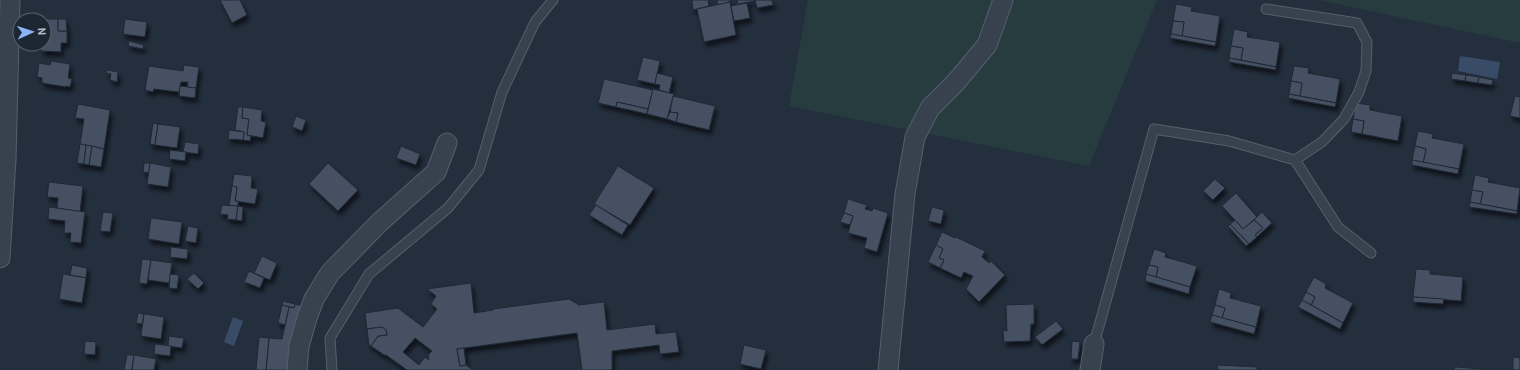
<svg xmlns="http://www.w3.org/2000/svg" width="1520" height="370" font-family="Barlow,sans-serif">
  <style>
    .green { fill: #263c3f }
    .water { fill: #394c67 }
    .building { fill: #455162; stroke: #1f2835; fill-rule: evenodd; filter: url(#shadow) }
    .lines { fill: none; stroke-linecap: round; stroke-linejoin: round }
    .lane-casing { stroke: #565f6c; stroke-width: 11 }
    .street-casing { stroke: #565f6c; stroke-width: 21 }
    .lane { stroke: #38414e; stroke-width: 9 }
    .street { stroke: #38414e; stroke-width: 19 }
  </style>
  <defs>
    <filter id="shadow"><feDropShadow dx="2.5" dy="4.5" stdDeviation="2" flood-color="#0009"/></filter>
  </defs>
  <rect width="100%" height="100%" fill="#242f3e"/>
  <!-- green -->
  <g class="green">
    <polygon points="808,0 1157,0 1089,166 789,106"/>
    <polygon points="1319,0 1520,0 1520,43"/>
  </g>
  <!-- water -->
  <g class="water">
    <polygon points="1460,56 1500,62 1497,79 1458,71"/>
    <polygon points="233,317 243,321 234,346 224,342"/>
  </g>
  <!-- building -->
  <g class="building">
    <polygon points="220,0 240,0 247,15 232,23"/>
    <polygon points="692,0 708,0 709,6 693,10"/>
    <polygon points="717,0 730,0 730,2 718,5"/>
    <polygon points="737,0 755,0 755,1 738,4"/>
    <polygon points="755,0 772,0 773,5 757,8"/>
    <polygon points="730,2 736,35 704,42 697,9"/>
    <polygon points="747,3 750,18 734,21 731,6"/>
    <polygon points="1176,4 1192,7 1191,11 1220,16 1216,42 1182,36 1184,22 1173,21"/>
    <polygon points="36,19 58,19 58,31 67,31 67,43 61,43 61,52 41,51 41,44 44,44 44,20 36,20"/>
    <polygon points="58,19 66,19 67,31 58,31"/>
    <polygon points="125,19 147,22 145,37 123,34"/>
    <polygon points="1173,21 1184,22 1182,36 1171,34"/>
    <polygon points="1234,29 1248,32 1247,37 1280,42 1276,67 1241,60 1243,48 1231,46"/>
    <polygon points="1171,34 1216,42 1215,46 1170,38"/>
    <polygon points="129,41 144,45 143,49 128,46"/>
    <polygon points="1231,46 1243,48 1241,60 1229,58"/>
    <polygon points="643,57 660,61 655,84 637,80"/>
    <polygon points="1229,58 1276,67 1276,70 1229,62"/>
    <polygon points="51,61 70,64 68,78 72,79 70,87 66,86 66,87 42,83 42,78 37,77 39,63 50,65"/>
    <polygon points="184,65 199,67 196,88 187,87 188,82 181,82 179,92 154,89 153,92 145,90 149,66 183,71"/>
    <polygon points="1294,66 1309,68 1308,73 1340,79 1336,103 1300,96 1302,83 1291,81"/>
    <polygon points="107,70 118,72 117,82 110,80 111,74 106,73"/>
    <polygon points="657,73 673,77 669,93 659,90 660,85 655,84"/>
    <polygon points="1452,73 1466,75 1465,81 1451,79"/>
    <polygon points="1466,75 1479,77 1478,83 1465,81"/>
    <polygon points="1479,77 1493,80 1492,85 1478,83"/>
    <polygon points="604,79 653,90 648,109 617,102 616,107 598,103"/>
    <polygon points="1291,81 1302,83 1300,96 1289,94"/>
    <polygon points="180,86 196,88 195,98 179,96"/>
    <polygon points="653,89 674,94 667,119 647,114"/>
    <polygon points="1289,94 1336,103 1335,107 1288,98"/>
    <polygon points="673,96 715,106 709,130 676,122 678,113 670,112"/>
    <polygon points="1515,96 1520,97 1520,118 1510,116"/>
    <polygon points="617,102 648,109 647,114 616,107"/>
    <polygon points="1356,103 1370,105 1370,110 1402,116 1398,141 1362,134 1364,121 1353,119"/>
    <polygon points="78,104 110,110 104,149 80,144 84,119 75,118"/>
    <polygon points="238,107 243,107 242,118 249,119 247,135 251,136 250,141 243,140 244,132 235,130"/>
    <polygon points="243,107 262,110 261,121 266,122 263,138 247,135 249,119 242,118"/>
    <polygon points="670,112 678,113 676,122 667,119"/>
    <polygon points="296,116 306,120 302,131 292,127"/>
    <polygon points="1353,119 1364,121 1362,134 1351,132"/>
    <polygon points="153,123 158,124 155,145 150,144"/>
    <polygon points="158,124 180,127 177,148 155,145"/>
    <polygon points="229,130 244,132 243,140 228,139"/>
    <polygon points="1418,131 1433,134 1432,138 1464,144 1459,169 1423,163 1426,149 1415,146"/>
    <polygon points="185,142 199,144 198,154 183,152"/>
    <polygon points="80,144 86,145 84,164 77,163"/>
    <polygon points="86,145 92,146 89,165 84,164"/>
    <polygon points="92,146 104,149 101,167 89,165"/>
    <polygon points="401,146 420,154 416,165 396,158"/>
    <polygon points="1415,146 1426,149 1423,163 1412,160"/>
    <polygon points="170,150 186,152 185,161 169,159"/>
    <polygon points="1412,160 1459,169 1458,174 1412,165"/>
    <polygon points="144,163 150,163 149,173 143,172"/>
    <polygon points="150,163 171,167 168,187 147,184"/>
    <polygon points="328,163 358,190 338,211 309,184"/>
    <polygon points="618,166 654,188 630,225 594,204"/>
    <polygon points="234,174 252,176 251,188 258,189 255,204 235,201 237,187 232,186"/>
    <polygon points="1475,175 1489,178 1488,182 1520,188 1517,211 1480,204 1483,192 1472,190"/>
    <polygon points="1215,179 1225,188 1213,200 1203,191"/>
    <polygon points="49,182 83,186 80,212 57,208 58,198 47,197"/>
    <polygon points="232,186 237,187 235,201 238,201 238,206 229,206"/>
    <polygon points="1472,190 1483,192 1480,204 1470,202"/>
    <polygon points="1236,193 1257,217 1243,229 1222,206"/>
    <polygon points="848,199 867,205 865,209 872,211 873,208 888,213 877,252 864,248 867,238 848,233 853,216 844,213"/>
    <polygon points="1470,202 1517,211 1517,214 1469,207"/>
    <polygon points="222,205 238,206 236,220 227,219 228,215 220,214"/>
    <polygon points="596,205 628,225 622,235 589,215"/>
    <polygon points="238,206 243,207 242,221 236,220"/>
    <polygon points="49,207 85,212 81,243 70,242 71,233 64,233 65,221 48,219"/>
    <polygon points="932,207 944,210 941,224 928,221"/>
    <polygon points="103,212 113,213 110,232 100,231"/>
    <polygon points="1262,212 1272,223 1257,237 1255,235 1263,228 1254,220"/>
    <polygon points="844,213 853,216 850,225 840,222"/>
    <polygon points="151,218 182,222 179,244 148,239"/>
    <polygon points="1235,220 1243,229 1254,220 1263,228 1255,235 1257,237 1249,244 1230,224"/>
    <polygon points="1230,224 1249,244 1246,246 1228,226"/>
    <polygon points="188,226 198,228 196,243 185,241"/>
    <polygon points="942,232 955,238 956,237 985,251 982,257 989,263 991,261 1005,275 979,302 966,289 973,276 964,272 961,278 940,268 944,260 939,258 943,249 936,245"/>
    <polygon points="936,245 943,249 939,258 944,260 940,268 928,262"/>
    <polygon points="171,247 188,249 187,259 170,257"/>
    <polygon points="1154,249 1166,253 1165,257 1197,266 1190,287 1156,277 1158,267 1149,265"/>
    <polygon points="262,256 277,263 270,280 254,273"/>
    <polygon points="142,259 151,260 147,284 139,283"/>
    <polygon points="151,260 172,263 169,283 148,280"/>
    <polygon points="72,265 87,268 86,278 70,275"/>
    <polygon points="1149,265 1158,267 1156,277 1146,274"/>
    <polygon points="1416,269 1430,270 1430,274 1463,277 1461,301 1413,297"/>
    <polygon points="249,271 264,278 260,288 244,282"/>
    <polygon points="194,273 204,283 198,289 187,279"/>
    <polygon points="63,274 86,278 82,303 59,299"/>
    <polygon points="170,274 179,275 177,289 169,288"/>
    <polygon points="1146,274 1190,287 1189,294 1145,281"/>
    <polygon points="1314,277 1326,284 1325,288 1353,303 1343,323 1311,305 1315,297 1306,292"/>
    <path d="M471,283l3,30 19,-3v-1l76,-10 10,6 25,-3 3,28 48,-6 1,10 20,-2 3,20 -19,2 -1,-9 -47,6v19h-30l-5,-37 -120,16 3,17 6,-1 7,5h-66l-21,-15h-2l-13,-9 7,-10 9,-1 -1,-5 -4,-3 -15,2 -2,-16 33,-5 25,19 14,-18 -6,-5 5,-8 -9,-7zM415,338l17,13 -4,4 1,5 -4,-3 -6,8 -16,-13z"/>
    <polygon points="1219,289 1231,293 1230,298 1261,306 1256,327 1222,318 1225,308 1215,305"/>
    <polygon points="1306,292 1315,297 1311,305 1302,300"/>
    <polygon points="1413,297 1444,299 1443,304 1413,302"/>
    <polygon points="1302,300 1343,323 1340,329 1298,307"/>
    <polygon points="283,301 295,304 294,308 282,305"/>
    <polygon points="295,304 302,306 292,370 266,370 269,338 282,339 289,307 294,308"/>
    <polygon points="1034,304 1034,324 1031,324 1030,341 1004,342 1003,330 1007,331 1006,305"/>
    <polygon points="282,305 289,307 285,325 278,323"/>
    <polygon points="1215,305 1225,308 1222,318 1212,315"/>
    <polygon points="138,313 144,314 142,324 136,323"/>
    <polygon points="144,314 164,317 161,339 141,336"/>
    <polygon points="1212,315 1256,327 1254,334 1210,322"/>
    <polygon points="1056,321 1063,329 1042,345 1035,337"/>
    <polygon points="382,327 386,330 387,335 378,336 371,346 369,345 367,329"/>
    <polygon points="169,336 184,338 182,348 168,346"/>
    <polygon points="259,337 269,338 266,370 256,370"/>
    <polygon points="85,341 96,342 95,355 84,354"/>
    <polygon points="1072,341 1080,342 1078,359 1071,359"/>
    <polygon points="155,344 171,346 170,356 154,354"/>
    <polygon points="744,345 766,350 761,369 740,364"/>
    <polygon points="464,348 466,365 460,366 457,349"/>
    <polygon points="127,355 134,355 132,370 124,370"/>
    <polygon points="134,355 156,359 154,370 132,370"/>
    <polygon points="1513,357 1520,358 1520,370 1513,370"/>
    <polygon points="1217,365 1257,367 1257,370 1218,370"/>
    <polygon points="1455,367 1482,369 1482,370 1454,370"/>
  </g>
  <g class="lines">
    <defs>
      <g id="lane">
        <polyline points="1266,9 1357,23 1367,42 1366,71 1359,92 1344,119 1322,142 1295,160"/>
        <polyline points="1094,344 1154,129 1229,141 1295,160 1338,227 1371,253"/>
        <polyline points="332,370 330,338 369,274 448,208 479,170 502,92 535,22 553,0"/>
      </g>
      <g id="street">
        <polyline points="0,258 6,159 10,0"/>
        <polyline points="297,370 299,346 307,318 314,299 330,273 380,222 436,172 447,143"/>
        <polyline points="888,370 905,194 915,137 930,108 956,82 987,45 1003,0"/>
        <polyline points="1090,370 1094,344"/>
      </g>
    </defs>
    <!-- lane casing -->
    <use href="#lane" class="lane-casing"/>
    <!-- street casing -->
    <use href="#street" class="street-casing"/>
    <!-- lane -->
    <use href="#lane" class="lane"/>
    <!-- street -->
    <use href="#street" class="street"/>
  </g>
  <!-- north arrow -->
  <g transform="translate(32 32) rotate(87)"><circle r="19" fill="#1d2633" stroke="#59626f"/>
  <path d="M0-3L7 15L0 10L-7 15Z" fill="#8ab4f8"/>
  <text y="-6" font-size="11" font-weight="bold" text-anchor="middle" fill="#b4bcc9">N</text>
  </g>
</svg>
